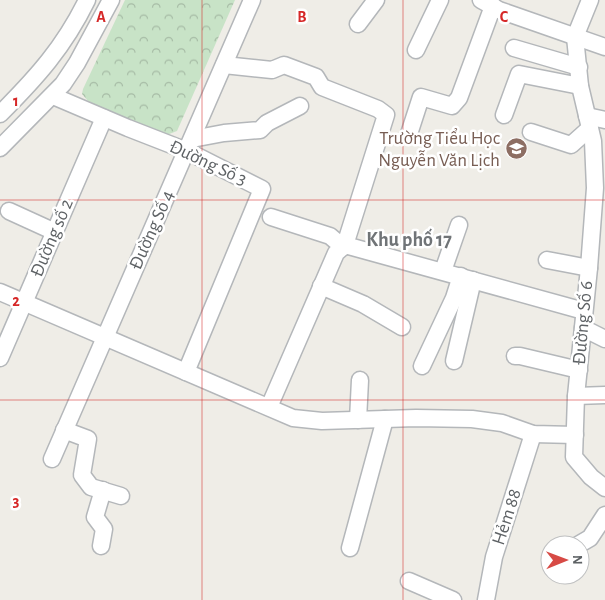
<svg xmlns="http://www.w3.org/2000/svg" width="605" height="600" font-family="'Alegreya Sans',sans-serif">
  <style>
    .park { fill: url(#park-crowns) }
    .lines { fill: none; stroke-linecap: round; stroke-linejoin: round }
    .minor-casing { stroke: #b4b7ba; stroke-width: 19 }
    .minor { stroke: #fff; stroke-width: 16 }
    .grid { fill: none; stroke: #d62828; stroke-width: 1; stroke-opacity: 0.55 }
    .labels { text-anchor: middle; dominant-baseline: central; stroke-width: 5; stroke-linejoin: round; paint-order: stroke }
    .education-label { font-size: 19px; fill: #785e54; stroke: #fff; text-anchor: end }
    .street-label { font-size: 19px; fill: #5e6265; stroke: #fff }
    .neighbourhood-label { font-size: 20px; font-weight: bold; fill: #707477; stroke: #fff }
    .grid-label { font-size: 16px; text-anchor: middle; font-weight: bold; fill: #d62828; stroke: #fff; stroke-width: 5; stroke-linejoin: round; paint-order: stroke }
  </style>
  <defs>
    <pattern id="park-crowns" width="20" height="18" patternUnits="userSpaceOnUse" patternTransform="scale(1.25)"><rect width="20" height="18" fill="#c8e3c7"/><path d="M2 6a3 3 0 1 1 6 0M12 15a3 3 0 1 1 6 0" fill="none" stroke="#a6bba5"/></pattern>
  </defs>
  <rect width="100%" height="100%" fill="#efede7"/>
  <!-- park -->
  <polygon class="park" points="125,0 235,0 177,131 164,136 88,101 82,94 83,89"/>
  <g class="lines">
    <defs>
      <g id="minor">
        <polyline points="481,0 499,10 605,47"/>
        <polyline points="590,0 575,37 580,86 593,141 595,188 589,268 576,396 574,457 591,477 605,488"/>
        <polyline points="358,24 376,0"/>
        <polyline points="514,48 579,67"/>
        <polyline points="416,50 440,0"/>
        <polyline points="224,65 272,70 284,65 316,77 322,87 378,109 386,115 345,245 336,253 269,407"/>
        <polyline points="53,96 128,128 187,151 262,189 186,372"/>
        <path d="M0,114c37,-37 64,-67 87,-114"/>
        <polyline points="504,115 519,74 580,86"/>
        <polyline points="587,116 605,120"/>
        <polyline points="531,132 571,145 590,128"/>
        <polyline points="409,134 421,97 452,106 459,98 493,6"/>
        <polyline points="192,139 224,133 260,130 267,123 300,106"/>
        <polyline points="0,148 63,84 77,63 111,0"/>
        <polyline points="9,211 55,232"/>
        <polyline points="271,217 330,236 343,247"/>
        <polyline points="345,245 584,311"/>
        <polyline points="547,260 589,268"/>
        <polyline points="443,271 459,225"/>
        <polyline points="321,286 363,304 402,327"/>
        <polyline points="0,292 293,418 322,421 416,418 472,419 502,423 533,434 575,435"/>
        <polyline points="583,328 605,339"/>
        <polyline points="515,356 520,356 579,370"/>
        <polyline points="0,358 104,118"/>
        <polyline points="454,361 473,280"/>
        <polyline points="422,366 454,298 461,276"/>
        <polyline points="576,396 605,395"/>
        <polyline points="358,420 360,380"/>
        <polyline points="64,430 88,439 82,475 91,487 121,496"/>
        <polyline points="52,459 252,0"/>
        <polyline points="578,545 590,538 605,515"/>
        <polyline points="101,546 104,529 95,517 103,490"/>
        <polyline points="350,548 385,419"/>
        <polyline points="409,581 453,600"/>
        <polyline points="486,600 494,557 533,434"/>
      </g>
    </defs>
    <!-- minor casing -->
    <use href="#minor" class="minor-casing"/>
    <!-- minor -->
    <use href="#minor" class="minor"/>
  </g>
  <!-- grid -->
  <path class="grid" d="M202,0v600M403,0v600M0,200h605M0,400h605"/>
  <!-- icons -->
  <defs>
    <symbol id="school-disc" viewBox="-11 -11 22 22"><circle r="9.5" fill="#8d6e63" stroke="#fff"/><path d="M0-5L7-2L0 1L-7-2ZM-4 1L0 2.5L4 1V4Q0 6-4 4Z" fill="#fff"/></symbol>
  </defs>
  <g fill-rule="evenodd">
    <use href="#school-disc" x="504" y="136" width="25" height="25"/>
  </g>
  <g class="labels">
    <!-- education labels -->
    <g class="education-label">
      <text x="500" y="138">Trường Tiểu Học<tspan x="500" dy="22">Nguyễn Văn Lịch</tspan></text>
    </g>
    <!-- street labels -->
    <g class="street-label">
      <text transform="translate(208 163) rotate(25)">Đường Số 3</text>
      <text transform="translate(152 230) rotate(-66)">Đường Số 4</text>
      <text transform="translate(52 238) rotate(-67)">Đường số 2</text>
      <text transform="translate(583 323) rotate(-85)">Đường Số 6</text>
      <text transform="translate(507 517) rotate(-72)">Hẻm 88</text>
    </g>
    <!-- neighbourhood labels -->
    <g class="neighbourhood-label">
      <text x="409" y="240">Khu phố 17</text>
    </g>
  </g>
  <g class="grid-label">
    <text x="101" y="22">A</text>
    <text x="302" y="22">B</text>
    <text x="504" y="22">C</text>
    <text x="16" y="106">1</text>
    <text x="16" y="306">2</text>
    <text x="16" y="506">3</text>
  </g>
  <!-- north arrow -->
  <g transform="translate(565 560) rotate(89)"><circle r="24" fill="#ffffff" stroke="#bfc0c1"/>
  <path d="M0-4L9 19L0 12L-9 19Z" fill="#d74a45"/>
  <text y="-8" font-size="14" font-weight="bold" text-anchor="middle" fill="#5e6265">N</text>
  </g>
</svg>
